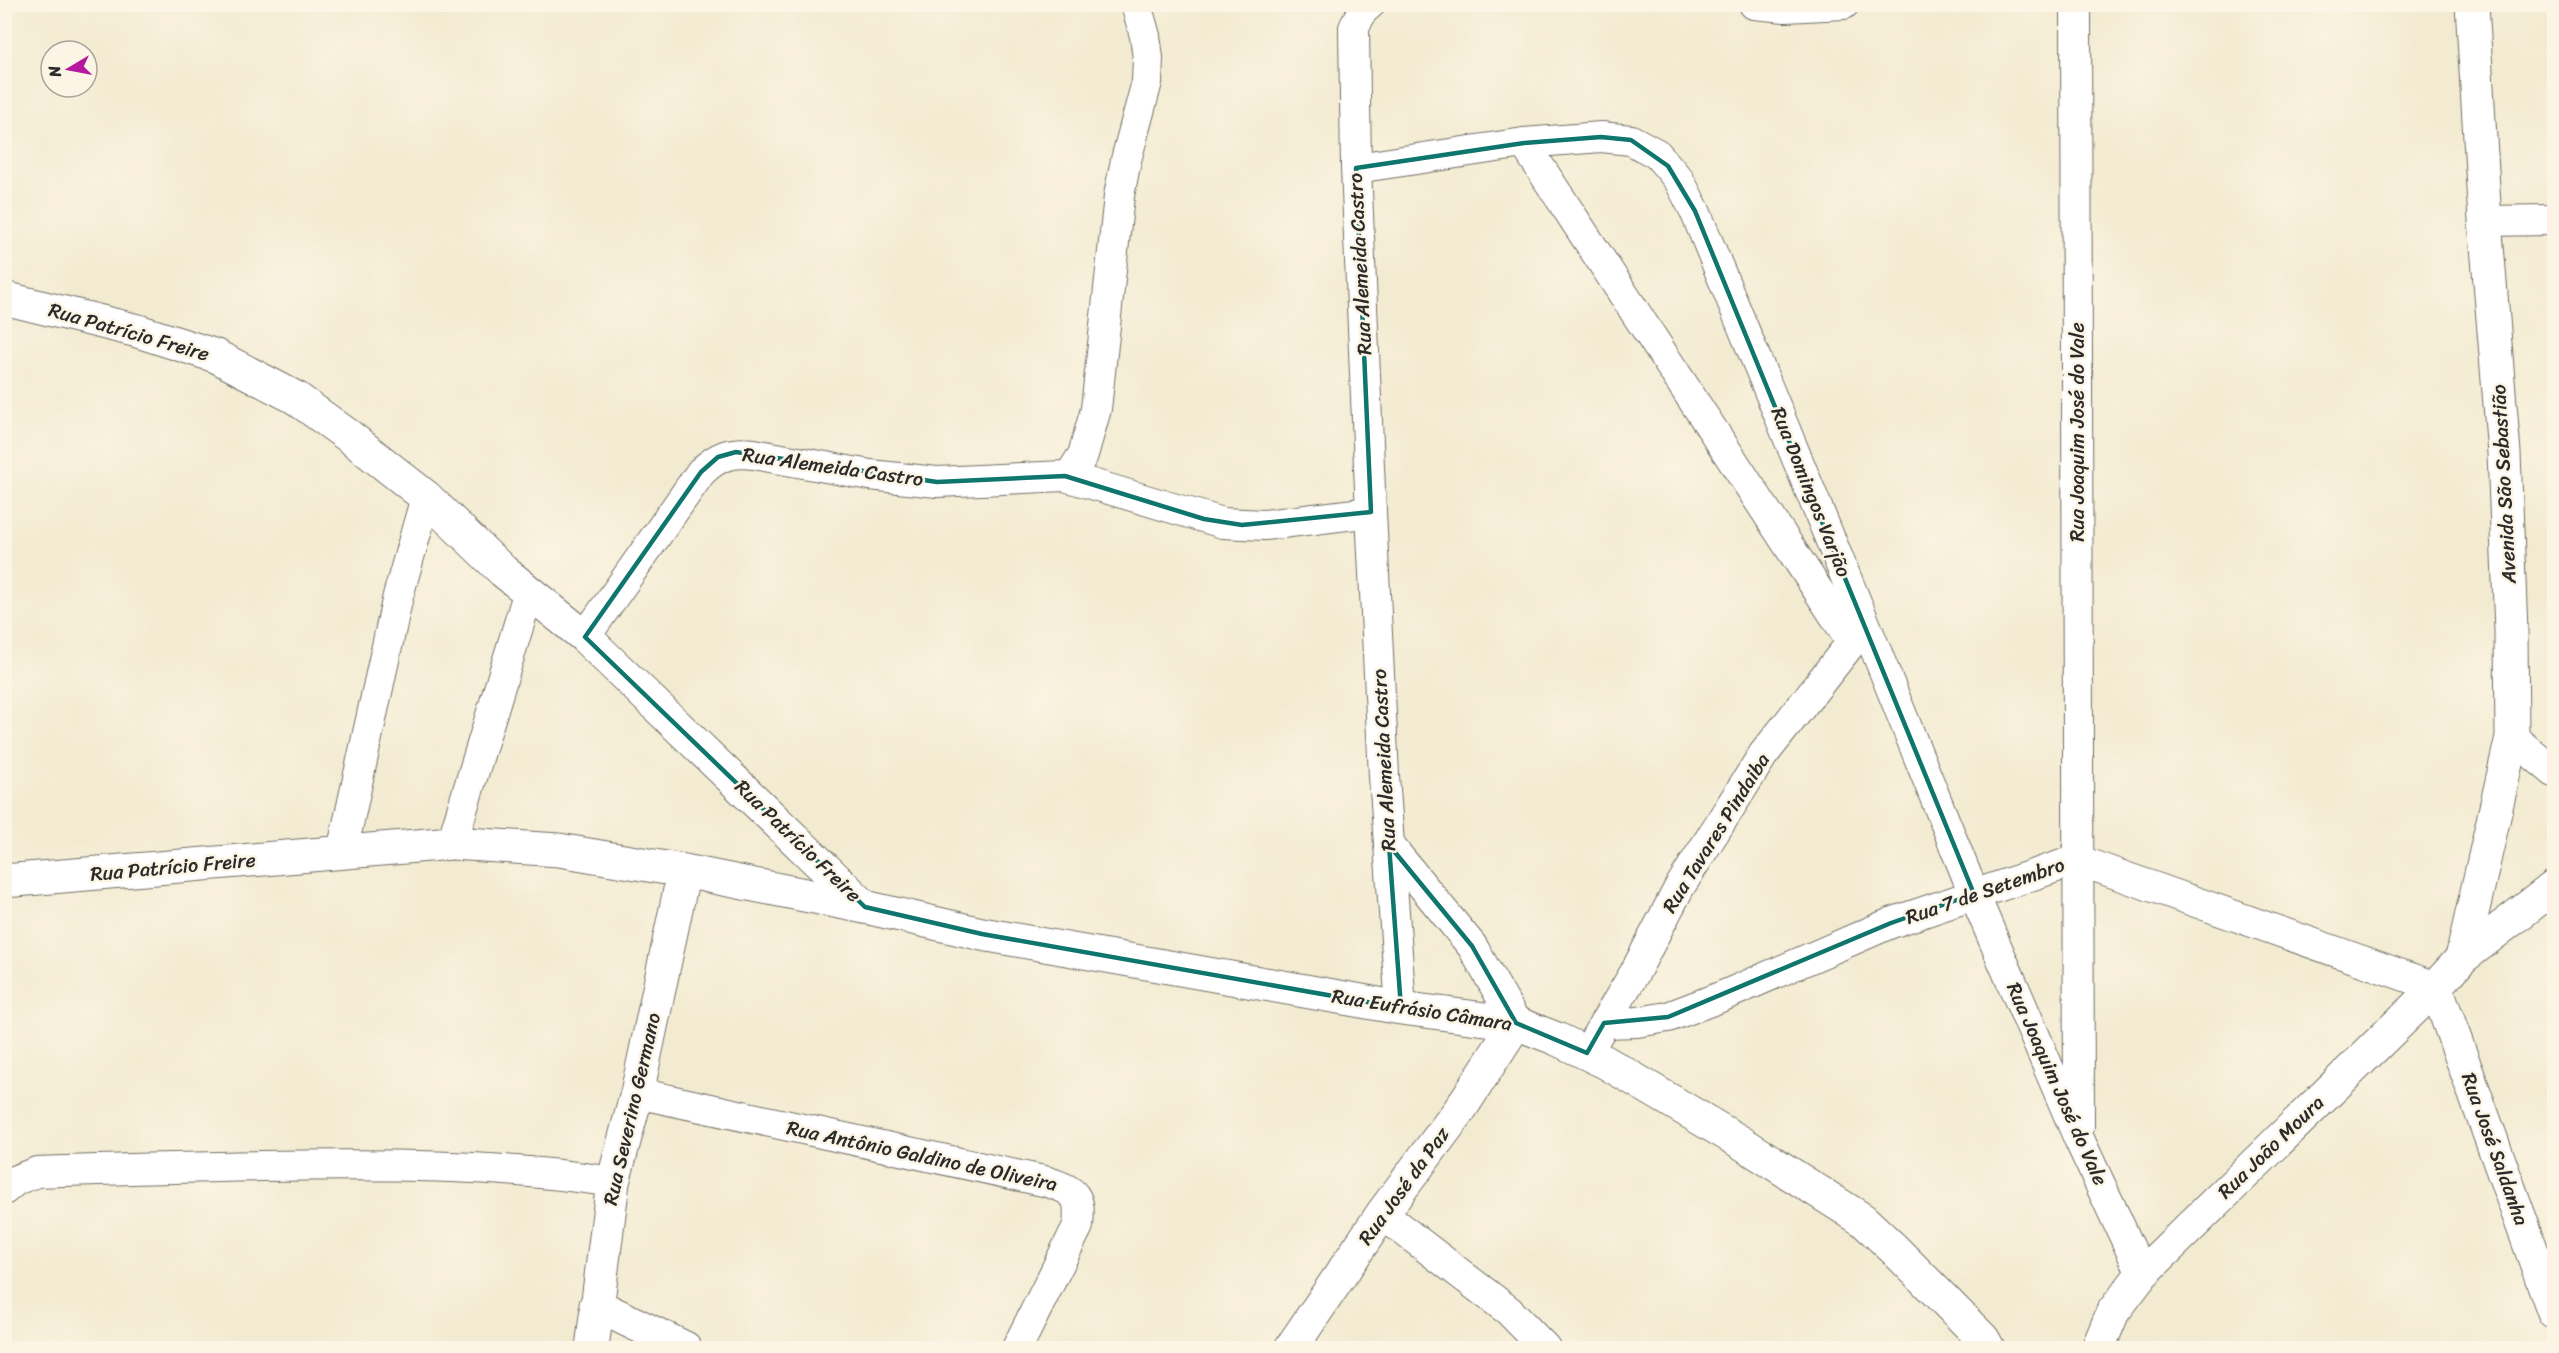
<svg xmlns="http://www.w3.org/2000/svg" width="2559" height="1353" font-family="Sriracha,sans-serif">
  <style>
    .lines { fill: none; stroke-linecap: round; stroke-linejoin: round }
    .street-casing { stroke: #716e65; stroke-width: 32 }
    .secondary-casing { stroke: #716e65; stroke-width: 35 }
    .street { stroke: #fff; stroke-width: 30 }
    .secondary { stroke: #fff; stroke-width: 33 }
    .marked { fill: none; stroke: #0f766e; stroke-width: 4.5; stroke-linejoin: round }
    .labels { text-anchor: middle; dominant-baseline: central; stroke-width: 5; stroke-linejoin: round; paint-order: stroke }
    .street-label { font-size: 20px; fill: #2b2b2b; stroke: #fcf5e5 }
  </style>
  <rect width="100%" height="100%" fill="#fcf5e5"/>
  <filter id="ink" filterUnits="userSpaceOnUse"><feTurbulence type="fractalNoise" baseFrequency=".0167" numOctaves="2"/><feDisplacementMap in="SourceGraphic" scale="12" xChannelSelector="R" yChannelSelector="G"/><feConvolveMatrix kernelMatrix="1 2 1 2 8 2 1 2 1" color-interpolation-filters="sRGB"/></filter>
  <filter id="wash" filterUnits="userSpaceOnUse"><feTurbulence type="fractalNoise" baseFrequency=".008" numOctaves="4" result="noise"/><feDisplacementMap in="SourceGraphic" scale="24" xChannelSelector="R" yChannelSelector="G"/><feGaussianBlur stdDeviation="1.35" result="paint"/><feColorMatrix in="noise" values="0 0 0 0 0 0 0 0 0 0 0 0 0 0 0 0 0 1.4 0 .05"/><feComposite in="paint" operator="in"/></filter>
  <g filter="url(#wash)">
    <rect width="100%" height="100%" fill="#f3ebd1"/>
  </g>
  <g filter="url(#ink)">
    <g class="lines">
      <defs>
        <g id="street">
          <polyline points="1370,4 1362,11 1354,28 1356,168 1371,512 1384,776 1401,1008"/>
          <polyline points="1754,4 1785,7 1844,4"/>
          <polyline points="2076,4 2079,1126"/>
          <polyline points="1524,143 1852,642"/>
          <polyline points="1356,168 1524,143 1601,137 1631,140 1657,154 1679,180 1695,211 1868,631 1974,894 2079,1139 2142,1274"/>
          <polyline points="2485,221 2554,220"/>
          <polyline points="1065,476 1223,523 1265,525 1371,512"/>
          <path d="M585,637l116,-165c17,-16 29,-21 53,-18l116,21 67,7 128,-6 7,-4 11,-17 13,-46 23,-213 7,-36 21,-78 1,-24 -3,-22 -9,-32"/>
          <polyline points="2512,737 2554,772"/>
          <polyline points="452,843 529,591"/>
          <polyline points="1389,845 1472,946 1516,1023"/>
          <polyline points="342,852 398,596 426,497"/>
          <polyline points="1604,1023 1637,1022 1668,1017 1723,996 1891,923 2077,860 2436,987"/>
          <polyline points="1596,1037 1634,974 1679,888 1763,755 1852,642 1868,631"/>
          <path d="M637,1093l411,89c28,9 33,14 30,44l-61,122"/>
          <path d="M4,1190l12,-10 21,-8c74,-3 149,-4 223,-6 118,-2 236,-2 353,16"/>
          <polyline points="1382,1214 1509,1311 1545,1348"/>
        </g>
        <g id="secondary">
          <polyline points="4,298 138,331 216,356 296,398 350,437 426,497 503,571 585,637 865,907"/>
          <polyline points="4,881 452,843 559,850 684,871 865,907 982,934 1401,1008 1516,1023 1557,1039 1605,1062 1742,1143 1863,1220 1894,1249 1983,1339 1988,1348"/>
          <polyline points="2462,958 2512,737 2511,631 2504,453 2485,221 2472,4"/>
          <polyline points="2436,987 2554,1312"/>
          <polyline points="596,1305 685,1348"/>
          <polyline points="592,1348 613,1182 637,1093 684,871"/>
          <polyline points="1291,1348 1382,1214 1459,1111 1516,1023"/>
          <polyline points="2098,1348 2113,1312 2142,1274 2436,987 2462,958 2554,887"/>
        </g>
      </defs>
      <!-- street casing -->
      <use href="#street" class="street-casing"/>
      <!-- secondary casing -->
      <use href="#secondary" class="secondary-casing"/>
      <!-- street -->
      <use href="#street" class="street"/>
      <!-- secondary -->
      <use href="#secondary" class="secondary"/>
    </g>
  </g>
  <!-- marked area -->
  <path class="marked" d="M1601,137l30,3 37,26 27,45 279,683 -83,29 -223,94 -64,6 -17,30 -71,-30 -44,-77 -83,-101 12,163 -419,-74 -117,-27 -280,-270 116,-165 17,-15 18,-5 201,30 128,-6 139,43 38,6 129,-13 -15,-344 168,-25z"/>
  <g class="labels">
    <!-- street labels -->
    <g class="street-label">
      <text transform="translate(1360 264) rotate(-93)">Rua Alemeida Castro</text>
      <text transform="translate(129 332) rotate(16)">Rua Patrício Freire</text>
      <text transform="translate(2077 432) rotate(-90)">Rua Joaquim José do Vale</text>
      <text transform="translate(833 467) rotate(8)">Rua Alemeida Castro</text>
      <text transform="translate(2504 484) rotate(-93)">Avenida São Sebastião</text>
      <text transform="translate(1811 492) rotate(68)">Rua Domingos Varjão</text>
      <text transform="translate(1384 760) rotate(-93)">Rua Alemeida Castro</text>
      <text transform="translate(1716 833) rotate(-58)">Rua Tavares Pindaiba</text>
      <text transform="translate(798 841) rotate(44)">Rua Patrício Freire</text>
      <text transform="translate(173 867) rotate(-5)">Rua Patrício Freire</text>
      <text transform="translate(1985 891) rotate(-19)">Rua 7 de Setembro</text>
      <text transform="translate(1422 1010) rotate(9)">Rua Eufrásio Câmara</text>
      <text transform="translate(2057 1084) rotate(66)">Rua Joaquim José do Vale</text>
      <text transform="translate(632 1109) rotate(-77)">Rua Severino Germano</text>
      <text transform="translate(2271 1147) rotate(-44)">Rua João Moura</text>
      <text transform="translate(2495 1149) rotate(70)">Rua José Saldanha</text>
      <text transform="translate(922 1156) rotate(12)">Rua Antônio Galdino de Oliveira</text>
      <text transform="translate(1404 1186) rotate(-54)">Rua José da Paz</text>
    </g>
  </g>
  <!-- margin -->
  <rect width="2559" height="1353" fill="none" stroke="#fcf5e5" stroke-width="24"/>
  <!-- north arrow -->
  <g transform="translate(69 69) rotate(260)"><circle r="28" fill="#fcf5e5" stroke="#a8a49b" stroke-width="1.5"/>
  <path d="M0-4.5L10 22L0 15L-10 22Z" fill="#b5179e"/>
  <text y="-9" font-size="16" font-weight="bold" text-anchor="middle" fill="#2b2b2b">N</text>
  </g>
</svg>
